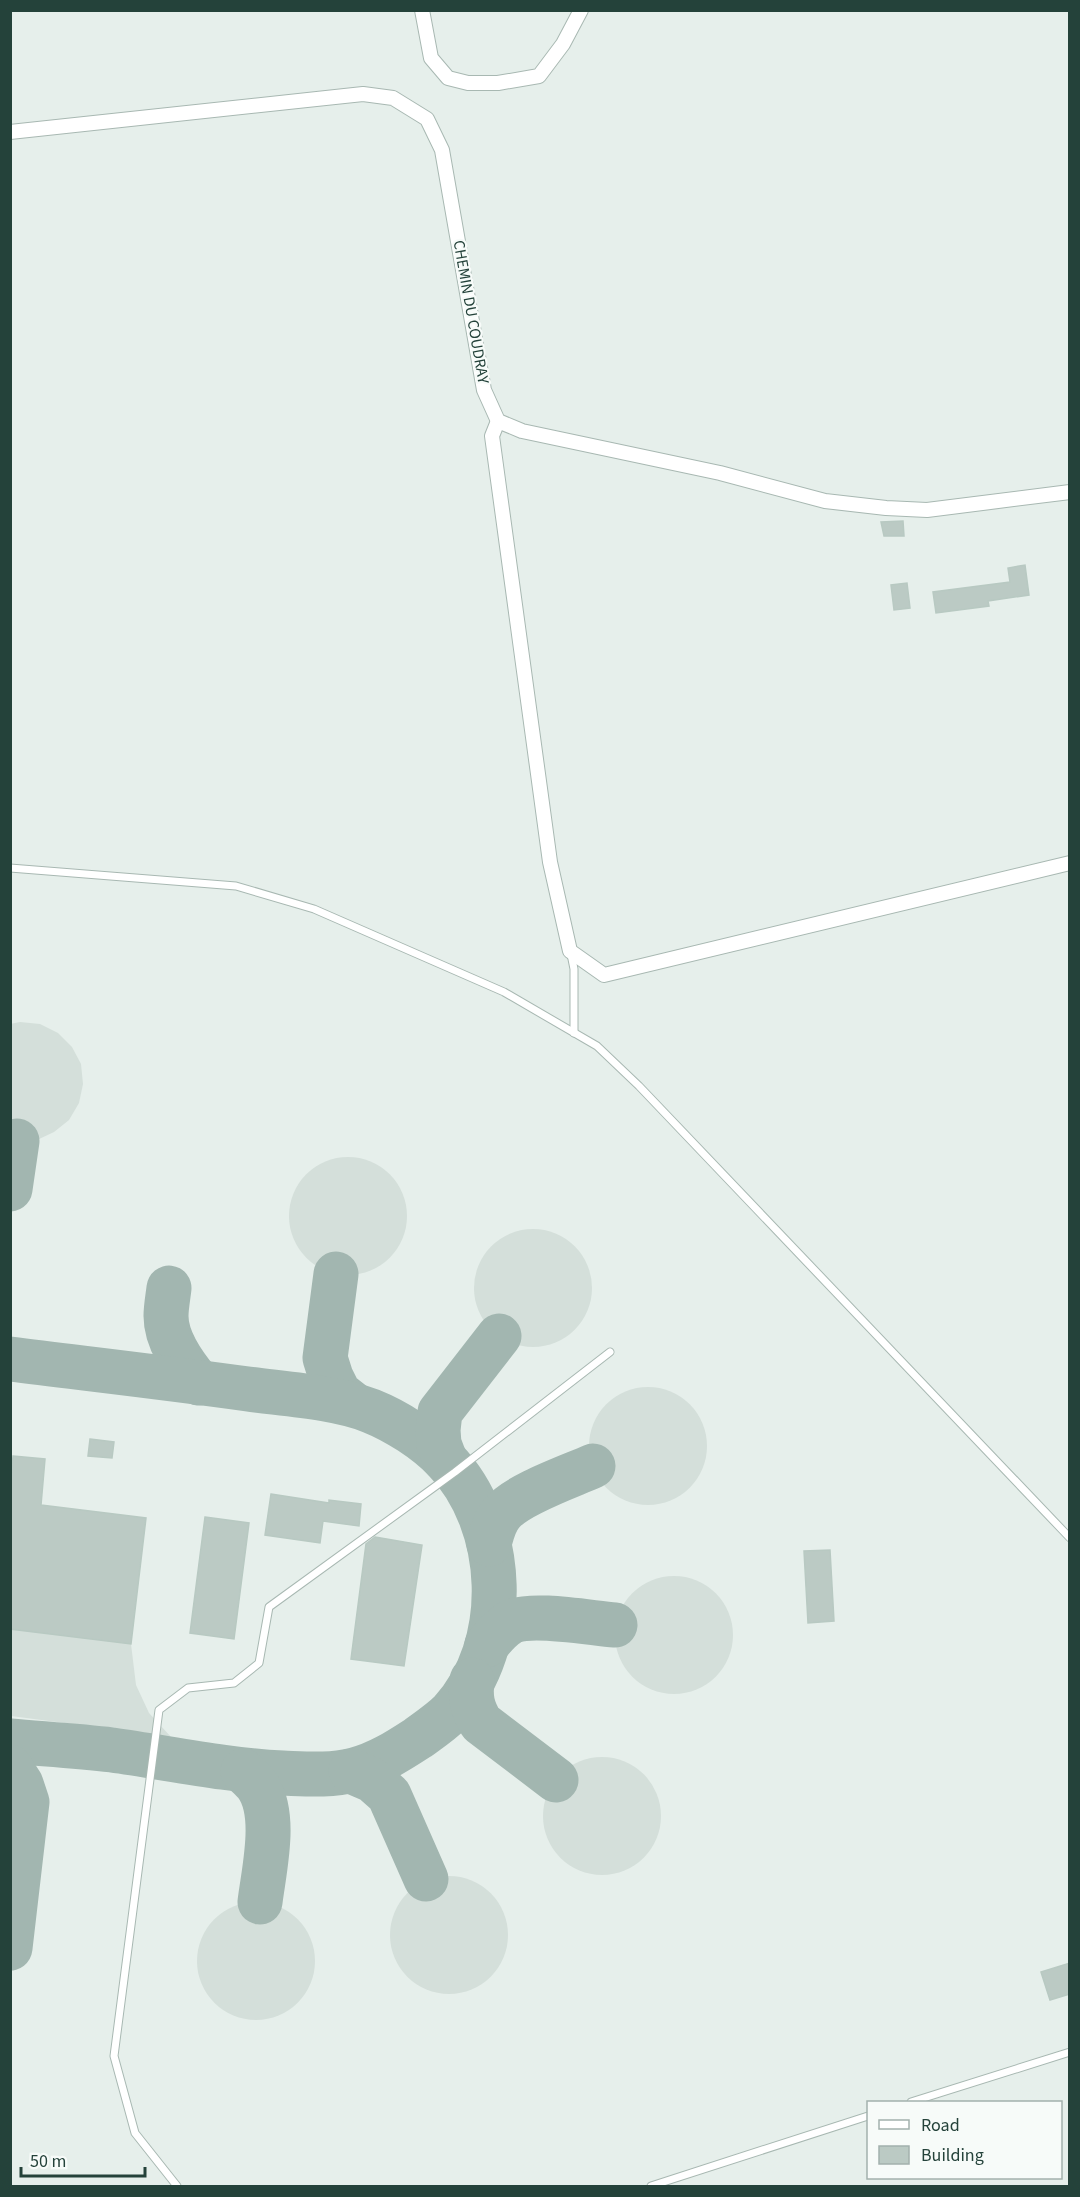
<svg xmlns="http://www.w3.org/2000/svg" width="1080" height="2197" font-family="'Source Sans 3',sans-serif">
  <style>
    .built { fill: #d4dfda }
    .lines { fill: none; stroke-linecap: round; stroke-linejoin: round }
    .taxiway { stroke: #a2b6b0; stroke-width: 45 }
    .building { fill: #bbcac4; stroke: #b8c9c2; stroke-width: 1.5 }
    .lane-casing { stroke: #a8b8b2; stroke-width: 9 }
    .street-casing { stroke: #a8b8b2; stroke-width: 16 }
    .lane { stroke: #fff; stroke-width: 7 }
    .street { stroke: #fff; stroke-width: 14 }
    .labels { text-anchor: middle; dominant-baseline: central; stroke-width: 4.5; stroke-linejoin: round; paint-order: stroke }
    .street-label { font-size: 16px; fill: #24423a; stroke: #f7fbf9 }
  </style>
  <rect width="100%" height="100%" fill="#e6efeb"/>
  <!-- built -->
  <g class="built">
    <polygon points="20,1022 40,1024 58,1033 72,1047 81,1064 83,1084 79,1103 69,1120 54,1132 37,1140 17,1141 11,1139 10,1024"/>
    <circle cx="348" cy="1216" r="59"/>
    <circle cx="533" cy="1288" r="59"/>
    <circle cx="648" cy="1446" r="59"/>
    <circle cx="674" cy="1635" r="59"/>
    <polygon points="11,1629 131,1644 136,1685 149,1713 171,1737 11,1716"/>
    <circle cx="602" cy="1816" r="59"/>
    <circle cx="449" cy="1935" r="59"/>
    <circle cx="256" cy="1961" r="59"/>
  </g>
  <g class="lines">
    <!-- taxiway -->
    <g class="taxiway">
      <polyline points="10,1189 17,1141"/>
      <polyline points="336,1274 325,1358 331,1377 339,1393 353,1404"/>
      <path d="M169,1288c-1,9 -3,19 -3,28 0,25 18,49 33,67"/>
      <path d="M10,1359c80,10 159,19 238,30 37,5 88,8 123,22 25,10 55,29 74,49 62,64 67,185 6,252 -10,10 -22,18 -33,26 -20,13 -40,26 -64,32 -24,6 -46,4 -71,3 -58,-3 -114,-15 -171,-23 -34,-4 -68,-6 -102,-9"/>
      <polyline points="445,1460 439,1444 438,1430 440,1412 499,1336"/>
      <path d="M489,1544c3,-11 5,-22 13,-31 16,-19 66,-36 91,-47"/>
      <path d="M487,1645c7,-9 14,-17 24,-23 21,-10 79,1 104,3"/>
      <path d="M472,1680c-2,18 0,28 9,43l75,57"/>
      <polyline points="10,1767 21,1784 27,1802 10,1948"/>
      <path d="M243,1771c4,4 9,8 13,13 22,29 8,85 4,118"/>
      <polyline points="351,1771 372,1780 389,1795 426,1879"/>
    </g>
  </g>
  <!-- building -->
  <g class="building">
    <polygon points="903,521 904,536 884,536 881,522"/>
    <polygon points="1025,565 1029,595 988,601 989,606 936,613 933,592 1010,582 1008,568"/>
    <polygon points="907,583 910,608 894,610 891,585"/>
    <polygon points="90,1439 114,1442 112,1458 88,1456"/>
    <polygon points="13,1456 45,1459 41,1505 146,1518 131,1644 10,1629 10,1485"/>
    <polygon points="271,1494 329,1503 329,1500 361,1504 359,1526 323,1521 320,1543 265,1535"/>
    <polygon points="205,1517 249,1523 234,1639 190,1633"/>
    <polygon points="375,1537 422,1545 404,1666 351,1659 366,1544"/>
    <polygon points="830,1550 834,1621 808,1623 804,1551"/>
    <polygon points="1070,1963 1070,1994 1050,2000 1041,1972"/>
  </g>
  <g class="lines">
    <defs>
      <g id="lane">
        <polyline points="10,868 236,886 314,909 504,992 597,1046 639,1086 1070,1538"/>
        <polyline points="571,954 574,969 574,1033"/>
        <polyline points="911,2102 1070,2052"/>
        <polyline points="177,2186 135,2133 114,2056 159,1710 188,1688 234,1683 259,1663 269,1607 455,1472 610,1352"/>
        <polyline points="651,2186 868,2116"/>
      </g>
      <g id="street">
        <polyline points="422,10 431,58 448,78 468,83 498,83 539,76 563,44 581,10"/>
        <polyline points="10,132 363,94 393,98 427,119 442,150 484,390 498,421 522,431 720,473 825,501 886,508 927,510 1070,492"/>
        <polyline points="498,421 492,436 550,862 570,951 604,975 1070,863"/>
      </g>
    </defs>
    <!-- lane casing -->
    <use href="#lane" class="lane-casing"/>
    <!-- street casing -->
    <use href="#street" class="street-casing"/>
    <!-- lane -->
    <use href="#lane" class="lane"/>
    <!-- street -->
    <use href="#street" class="street"/>
  </g>
  <g class="labels">
    <!-- street labels -->
    <g class="street-label">
      <text transform="translate(471 312) rotate(80)">CHEMIN DU COUDRAY</text>
    </g>
  </g>
  <!-- border -->
  <rect width="1080" height="2197" fill="none" stroke="#24423a" stroke-width="24"/>
  <!-- legend -->
  <rect x="867" y="2101" width="195" height="78" fill="#f7fbf9" stroke="#a3b1ad" stroke-width="1.5"/>
  <rect x="879" y="2120" width="30" height="9" fill="#ffffff" stroke="#a3b1ad" stroke-width="1.5"/>
  <text x="921" y="2131" font-size="18" fill="#24423a">Road</text>
  <rect x="879" y="2146" width="30" height="18" fill="#bbcac4" stroke="#a3b1ad" stroke-width="1.5"/>
  <text x="921" y="2161" font-size="18" fill="#24423a">Building</text>
  <!-- scale -->
  <path d="M21 2167v9h124v-9" fill="none" stroke="#24423a" stroke-width="3"/>
  <text x="30" y="2167" font-size="18" fill="#24423a" stroke="#f7fbf9" stroke-width="4.5" paint-order="stroke">50 m</text>
</svg>
